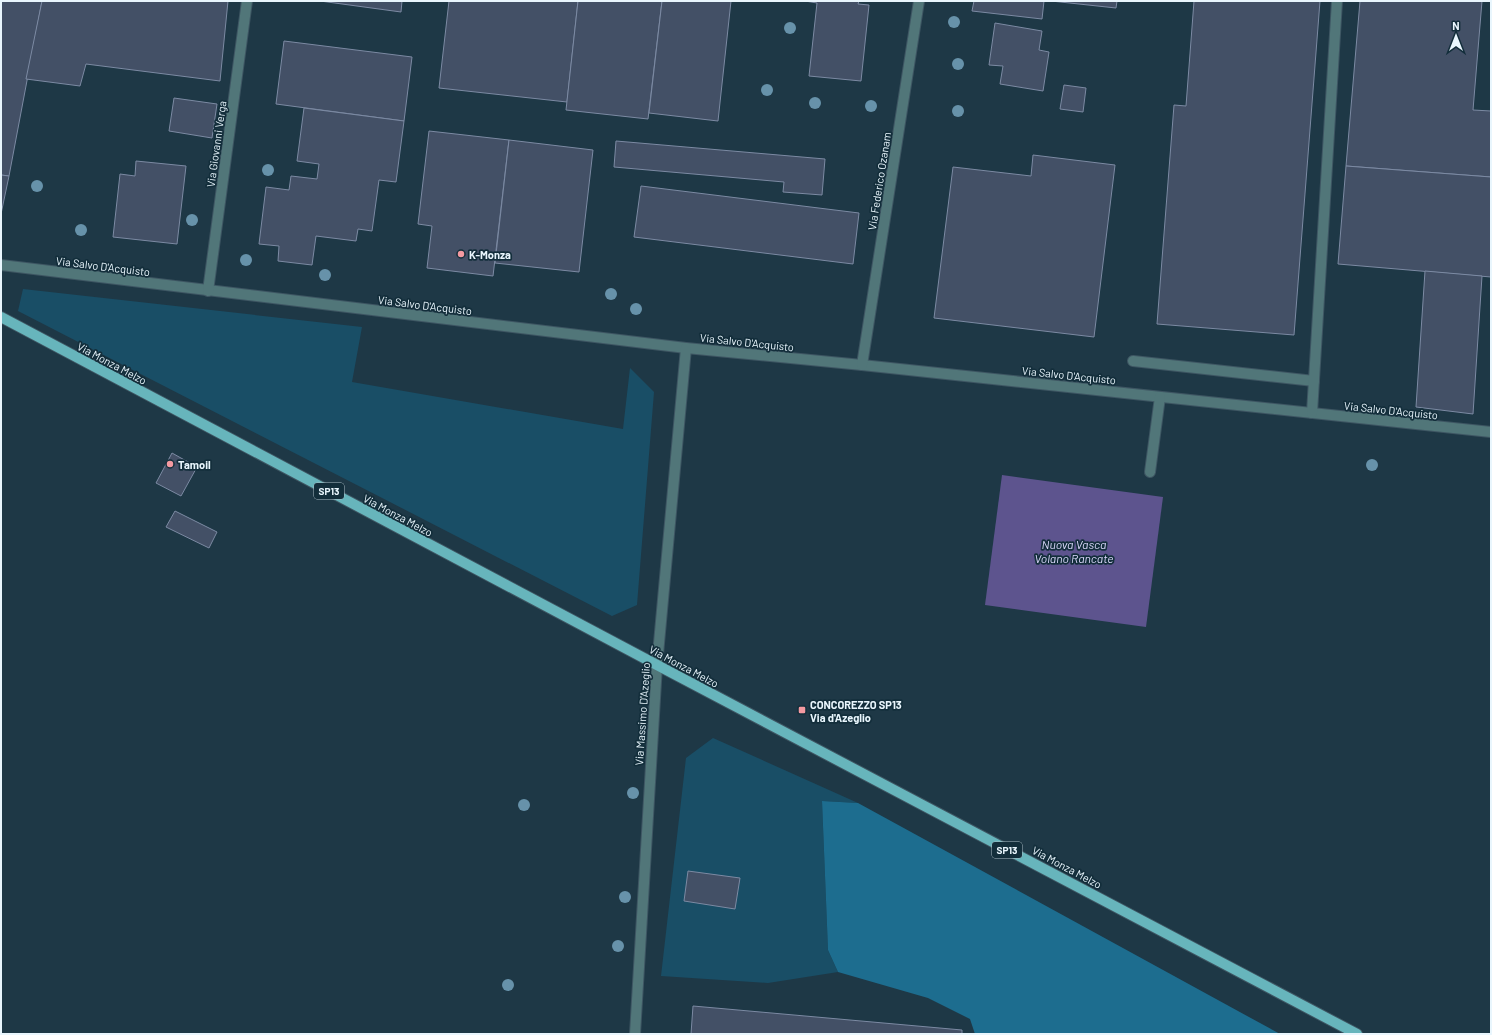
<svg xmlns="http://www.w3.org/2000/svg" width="1492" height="1035" font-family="Barlow,sans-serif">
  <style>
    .green { fill: #194e66 }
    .forest { fill: #1d6d8f }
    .water { fill: #5d548e }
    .building { fill: #435066; stroke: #7c8aa3 }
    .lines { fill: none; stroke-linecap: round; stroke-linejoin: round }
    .minor-casing { stroke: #3e5663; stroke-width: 12 }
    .major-casing { stroke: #3e5663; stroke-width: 12 }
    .minor { stroke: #517679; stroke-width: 10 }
    .major { stroke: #67b5bc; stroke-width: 10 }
    .tree { fill: #6792aa }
    .poi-dot { fill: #f49aa1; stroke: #132e3b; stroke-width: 1.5 }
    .labels { text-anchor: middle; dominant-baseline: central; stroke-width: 3.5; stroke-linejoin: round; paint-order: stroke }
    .shield { fill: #132e3b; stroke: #a9bac3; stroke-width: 1 }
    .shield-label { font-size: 10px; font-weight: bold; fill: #e9f6fd }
    .street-label { font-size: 11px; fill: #e9f6fd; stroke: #132e3b }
    .poi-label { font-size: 11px; font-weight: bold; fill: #e9f6fd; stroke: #132e3b; text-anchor: start }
    .water-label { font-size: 12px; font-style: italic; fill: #dbd8fb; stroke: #132e3b }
  </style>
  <rect width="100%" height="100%" fill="#1e3846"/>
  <!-- green -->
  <g class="green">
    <polygon points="23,289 362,327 352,382 623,429 630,368 654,392 637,605 612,616 18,311"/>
    <polygon points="713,738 858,803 822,801 828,950 838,972 768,983 661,976 686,758"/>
  </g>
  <!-- forest -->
  <polygon class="forest" points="822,801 858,803 1280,1034 975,1034 970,1019 928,998 838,972 828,950"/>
  <!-- water -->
  <polygon class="water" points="1002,475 1163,497 1146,627 985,605"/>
  <!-- building -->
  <g class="building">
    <polygon points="1,1 42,1 9,176 1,175"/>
    <polygon points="42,1 228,1 220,81 86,64 80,86 26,79"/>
    <polygon points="320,1 402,1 401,12"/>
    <polygon points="449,1 578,1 567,102 439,88"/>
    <polygon points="578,1 662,1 648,119 566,110"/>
    <polygon points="662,1 731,1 718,121 649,113"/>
    <polygon points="805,1 859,1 858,4 869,5 861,81 809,76 817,3"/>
    <polygon points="974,1 1044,1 1042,19 972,11"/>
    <polygon points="1051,1 1117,1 1116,8"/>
    <polygon points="1194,1 1320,1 1294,335 1157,324 1174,105 1186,106"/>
    <polygon points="1360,1 1482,1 1473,110 1491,111 1491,177 1346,166"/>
    <polygon points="995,23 1042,31 1039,50 1049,52 1043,91 1000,84 1003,66 989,65"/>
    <polygon points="284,41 412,57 404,121 276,104"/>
    <polygon points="1064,85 1086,88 1083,112 1060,109"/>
    <polygon points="174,98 217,104 212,138 169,131"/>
    <polygon points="304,108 404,121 396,182 379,180 372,231 358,229 356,241 316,236 312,265 278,261 279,246 259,244 266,187 289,190 291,176 317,179 319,164 297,161"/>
    <polygon points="429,131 509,140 493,276 427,268 432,226 418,224"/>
    <polygon points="509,140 593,150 579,272 495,263"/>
    <polygon points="616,141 825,159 822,195 783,192 784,182 614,167"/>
    <polygon points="1033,155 1115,165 1094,337 934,318 953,167 1031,176"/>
    <polygon points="136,161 186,166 177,244 113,237 120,174 135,176"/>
    <polygon points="1346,166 1491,177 1491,277 1338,264"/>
    <polygon points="1,175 9,176 1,214"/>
    <polygon points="641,186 859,213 853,264 634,237"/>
    <polygon points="1425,271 1482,276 1473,414 1416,407"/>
    <polygon points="172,453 197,467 181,496 156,483"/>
    <polygon points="175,511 217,532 209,548 166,527"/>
    <polygon points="688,871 740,878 735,909 684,901"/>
    <polygon points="693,1006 962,1030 962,1034 691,1034"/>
  </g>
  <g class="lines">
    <defs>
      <g id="minor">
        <polyline points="1,265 686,348 862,365 1491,432"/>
        <polyline points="208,291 247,1"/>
        <polyline points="1133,361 1314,381"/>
        <polyline points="862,365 919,1"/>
        <polyline points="1312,413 1337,1"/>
        <polyline points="1150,472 1160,397"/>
        <polyline points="635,1034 657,665 686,348"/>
      </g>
      <polyline id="major" points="1,317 657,665 1357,1034"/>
    </defs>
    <!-- minor casing -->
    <use href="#minor" class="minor-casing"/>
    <!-- major casing -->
    <use href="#major" class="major-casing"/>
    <!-- minor -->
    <use href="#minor" class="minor"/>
    <!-- major -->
    <use href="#major" class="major"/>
  </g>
  <!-- trees -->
  <g class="tree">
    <circle cx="954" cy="22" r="6"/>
    <circle cx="790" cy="28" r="6"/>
    <circle cx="958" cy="64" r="6"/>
    <circle cx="767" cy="90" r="6"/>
    <circle cx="815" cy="103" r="6"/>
    <circle cx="871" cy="106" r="6"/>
    <circle cx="958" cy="111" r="6"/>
    <circle cx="268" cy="170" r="6"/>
    <circle cx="37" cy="186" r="6"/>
    <circle cx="192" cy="220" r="6"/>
    <circle cx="81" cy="230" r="6"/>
    <circle cx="246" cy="260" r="6"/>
    <circle cx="325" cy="275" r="6"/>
    <circle cx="611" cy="294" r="6"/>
    <circle cx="636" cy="309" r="6"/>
    <circle cx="1372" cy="465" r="6"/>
    <circle cx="633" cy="793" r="6"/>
    <circle cx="524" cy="805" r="6"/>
    <circle cx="625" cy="897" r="6"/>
    <circle cx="618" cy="946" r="6"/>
    <circle cx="508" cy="985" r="6"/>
  </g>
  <!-- markers -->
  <g class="poi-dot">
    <circle cx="461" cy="254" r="4"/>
    <circle cx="170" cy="464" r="4"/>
    <rect x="798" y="706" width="8" height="8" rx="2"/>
  </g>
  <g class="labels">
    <!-- shield labels -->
    <g class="shield">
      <rect x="314" y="483" width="30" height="16" rx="3"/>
      <rect x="992" y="842" width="30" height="16" rx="3"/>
    </g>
    <g class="shield-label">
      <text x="329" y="491">SP13</text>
      <text x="1007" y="850">SP13</text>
    </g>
    <!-- street labels -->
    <g class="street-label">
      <text transform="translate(216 144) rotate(-82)">Via Giovanni Verga</text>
      <text transform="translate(879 181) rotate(-81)">Via Federico Ozanam</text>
      <text transform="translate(103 266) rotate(7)">Via Salvo D'Acquisto</text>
      <text transform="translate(425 305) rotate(7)">Via Salvo D'Acquisto</text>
      <text transform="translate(747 342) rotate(6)">Via Salvo D'Acquisto</text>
      <text transform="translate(112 363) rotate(28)">Via Monza Melzo</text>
      <text transform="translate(1069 375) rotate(6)">Via Salvo D'Acquisto</text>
      <text transform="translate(1391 410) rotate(6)">Via Salvo D'Acquisto</text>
      <text transform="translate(398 515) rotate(28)">Via Monza Melzo</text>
      <text transform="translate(684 666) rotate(28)">Via Monza Melzo</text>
      <text transform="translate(642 714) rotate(-86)">Via Massimo D'Azeglio</text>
      <text transform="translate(1067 867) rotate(28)">Via Monza Melzo</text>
    </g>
    <!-- poi labels -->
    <g class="poi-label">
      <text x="469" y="254">K-Monza</text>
      <text x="178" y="464">Tamoil</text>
      <text x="810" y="704">CONCOREZZO SP13<tspan x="810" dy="13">Via d'Azeglio</tspan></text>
    </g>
    <!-- water labels -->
    <g class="water-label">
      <text x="1074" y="544">Nuova Vasca<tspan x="1074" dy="14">Volano Rancate</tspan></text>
    </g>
  </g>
  <!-- border -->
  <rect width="1492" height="1035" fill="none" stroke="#e9f6fd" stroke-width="4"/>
  <!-- north arrow -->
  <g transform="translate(1456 36)" stroke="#132e3b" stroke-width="3" paint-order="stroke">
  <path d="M0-3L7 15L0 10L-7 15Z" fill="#e9f6fd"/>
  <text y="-6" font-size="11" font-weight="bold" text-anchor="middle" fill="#e9f6fd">N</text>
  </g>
</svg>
